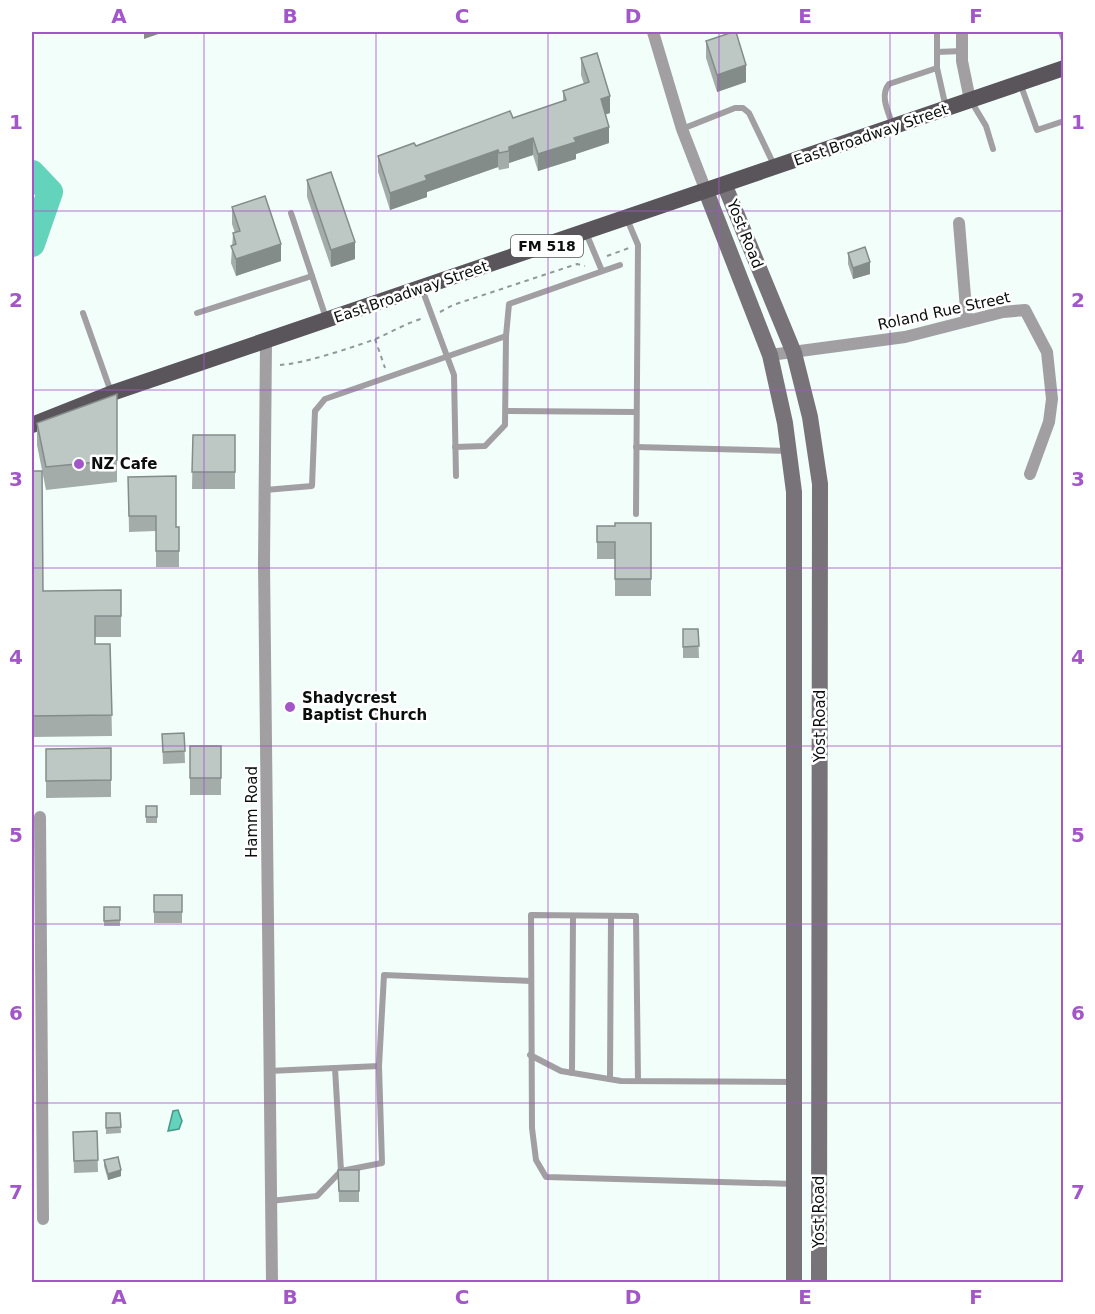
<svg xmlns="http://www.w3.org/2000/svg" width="1095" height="1314" font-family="'DejaVu Sans',sans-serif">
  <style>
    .water { fill: #64d3bb; stroke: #499887; stroke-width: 1.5 }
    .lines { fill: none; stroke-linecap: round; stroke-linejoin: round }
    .river { stroke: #64d3bb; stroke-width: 26 }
    .path { stroke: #909996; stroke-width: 2; stroke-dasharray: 4.5 4.5; stroke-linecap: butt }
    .service { stroke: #a19fa2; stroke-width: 6 }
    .minor { stroke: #a19fa2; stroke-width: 12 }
    .secondary { stroke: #777378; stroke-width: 16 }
    .primary { stroke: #59555b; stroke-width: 16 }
    .wall { fill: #a3aca9 }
    .shaded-wall { fill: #848c8a }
    .building { fill: #bdc8c5; stroke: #848c8a; stroke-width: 1.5 }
    .grid { fill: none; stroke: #a356c7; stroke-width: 1.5; stroke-opacity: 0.55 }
    .poi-dot { fill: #a356c7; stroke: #fff; stroke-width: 2 }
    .labels { text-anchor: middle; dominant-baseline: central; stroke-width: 5; stroke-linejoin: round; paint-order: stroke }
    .shield { fill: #fff; stroke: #545656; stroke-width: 1.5 }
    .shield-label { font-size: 14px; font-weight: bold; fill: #0a0e0d }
    .street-label { font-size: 15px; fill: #0a0e0d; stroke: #fff }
    .poi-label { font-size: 15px; font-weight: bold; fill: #0a0e0d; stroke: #fff; text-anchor: start }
    .neatline { fill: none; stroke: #a356c7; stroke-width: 2 }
    .grid-label { font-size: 20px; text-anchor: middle; font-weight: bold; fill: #a356c7 }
  </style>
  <rect width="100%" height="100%" fill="#f2fefa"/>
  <!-- water -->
  <polygon class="water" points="178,1110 182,1121 179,1129 168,1131 173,1111"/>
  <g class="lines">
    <!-- river -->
    <polyline class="river" points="32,173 50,192 32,244"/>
    <!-- path -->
    <g class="path">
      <polyline points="607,256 629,248"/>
      <polyline points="440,312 453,305 577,264 585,266"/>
      <polyline points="375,339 385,368"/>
      <path d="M280,365c26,-2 67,-16 93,-25 17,-7 33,-17 51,-22"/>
    </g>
    <!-- service -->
    <g class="service">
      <polyline points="937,32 937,68 946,108"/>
      <polyline points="1061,32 1064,40"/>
      <polyline points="937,52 962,51"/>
      <polyline points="1020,83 1037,130 1064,121"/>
      <polyline points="971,101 986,126 993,149"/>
      <path d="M893,126c-4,-13 -14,-30 -4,-42l48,-16"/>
      <polyline points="682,129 735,108 743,108 749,113 774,165"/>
      <polyline points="291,213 326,318"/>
      <polyline points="627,219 638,245 636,514"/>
      <polyline points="586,233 602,271"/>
      <polyline points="422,289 454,375 456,476"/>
      <polyline points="83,313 111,392"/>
      <polyline points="197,313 312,276"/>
      <polyline points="506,411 636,412"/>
      <polyline points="455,447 485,446 505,425 506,336 509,304 620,265"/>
      <polyline points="636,447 788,451"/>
      <polyline points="265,490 312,486 315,411 325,399 506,336"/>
      <polyline points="530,1055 561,1071 621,1081 794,1082"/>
      <polyline points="335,1068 341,1171 382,1163 379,1066"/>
      <polyline points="269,1071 379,1066 384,975 531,981"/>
      <polyline points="572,1073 573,916"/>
      <polyline points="610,1079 611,916"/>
      <polyline points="638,1081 636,916 531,915 532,1128 536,1160 546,1177 794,1184"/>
      <polyline points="270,1201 317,1196 341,1171"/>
    </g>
    <!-- minor -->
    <g class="minor">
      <polyline points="653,32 682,129 706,191"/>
      <polyline points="962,32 962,61 970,100"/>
      <polyline points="959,223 967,321"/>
      <polyline points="266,342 264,563 272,1282"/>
      <polyline points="770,355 905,337 1003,312 1025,310 1047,352 1052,399 1049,422 1030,474"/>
      <polyline points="40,817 43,1219"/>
    </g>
    <!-- secondary -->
    <g class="secondary">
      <polyline points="725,186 794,353 810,417 820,484 819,1282"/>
      <polyline points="706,191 770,355 785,423 794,492 794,1282"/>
    </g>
    <!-- primary -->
    <polyline class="primary" points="32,425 115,392 1064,68"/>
  </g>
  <!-- wall -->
  <g class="wall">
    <polygon points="706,41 746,82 717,92 706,58"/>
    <polygon points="581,58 610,113 606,114 609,143 576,154 576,159 538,171 533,155 509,163 509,168 499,170 498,167 427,192 427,197 390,210 378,172 378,156 416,146 513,118 563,101 563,91 584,84 581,75"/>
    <polygon points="307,180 355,259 331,267 307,197"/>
    <polygon points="232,207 281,261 236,276 231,263 233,233 235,233 232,224"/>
    <polygon points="848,253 870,274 853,279 848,264"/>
    <polygon points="117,394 117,482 46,490 37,445 37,423"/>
    <polygon points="193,435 235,435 235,489 192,489"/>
    <polygon points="32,471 43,591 121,616 121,637 95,637 95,644 110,644 112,736 32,737"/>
    <polygon points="128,477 176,527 179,527 179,567 156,567 156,531 129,532"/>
    <polygon points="651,523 651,596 615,596 615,559 597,559 597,526 615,526"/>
    <polygon points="683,629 698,629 699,658 683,658"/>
    <polygon points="184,733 185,763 163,764 162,734"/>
    <rect x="190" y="746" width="31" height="49"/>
    <polygon points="111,748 111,797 46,798 46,749"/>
    <rect x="146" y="806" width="11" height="17"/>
    <rect x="154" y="895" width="28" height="28"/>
    <rect x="104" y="907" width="16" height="19"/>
    <polygon points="106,1113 120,1113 121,1133 106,1134"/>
    <polygon points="97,1131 98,1172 74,1173 73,1132"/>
    <polygon points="104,1160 121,1176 108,1180 104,1166"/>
    <polygon points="338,1170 359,1170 359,1202 339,1202"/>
  </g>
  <!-- shaded-wall -->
  <g class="shaded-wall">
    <polygon points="144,32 164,32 144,39"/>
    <polygon points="746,65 746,82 717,92 717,75"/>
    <polygon points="610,96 610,113 601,116 601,99"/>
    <polygon points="609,127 609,143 576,154 576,159 538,171 538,154 574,138"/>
    <polygon points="533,138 533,155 509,163 509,147"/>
    <polygon points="498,150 498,167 427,192 427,197 390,210 390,193 425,176"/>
    <polygon points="355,242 355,259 331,267 331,250"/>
    <polygon points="281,244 281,261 236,276 236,259"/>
    <polygon points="870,262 870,274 853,279 853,268"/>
    <polygon points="121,1170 121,1176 108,1180 108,1174"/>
  </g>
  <!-- building -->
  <g class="building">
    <polygon points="733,32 736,32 746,65 717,75 706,41"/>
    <polygon points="597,53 610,96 601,99 609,127 574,138 576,142 538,154 533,138 509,147 509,151 499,153 498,150 425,176 427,180 390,193 378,156 414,143 416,146 510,111 513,118 566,100 563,91 589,82 581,58"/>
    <polygon points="331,172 355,242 331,250 307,180"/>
    <polygon points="265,196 281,244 236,259 231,246 236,244 233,233 240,231 232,207"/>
    <polygon points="865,247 870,262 853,268 848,253"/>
    <polygon points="117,394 117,460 46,467 37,423"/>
    <polygon points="193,435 235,435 235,472 192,472"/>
    <polygon points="32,471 42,471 43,591 121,590 121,616 95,616 95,644 110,644 112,715 32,716"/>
    <polygon points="176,476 176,527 179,527 179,551 156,551 156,516 129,516 128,477"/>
    <polygon points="615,523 651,523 651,579 615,579 615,542 597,542 597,526 615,526"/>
    <polygon points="683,629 698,629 699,646 683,647"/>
    <polygon points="184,733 185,751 163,752 162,734"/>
    <rect x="190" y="746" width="31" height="32"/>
    <polygon points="111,748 111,780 46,781 46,749"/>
    <rect x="146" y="806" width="11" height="11"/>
    <rect x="154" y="895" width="28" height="17"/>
    <polygon points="104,907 120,907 120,920 104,921"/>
    <polygon points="106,1113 120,1113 121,1127 106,1128"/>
    <polygon points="97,1131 98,1160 74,1161 73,1132"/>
    <polygon points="118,1157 121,1170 108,1174 104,1160"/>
    <polygon points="338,1170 359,1170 359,1191 339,1191"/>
  </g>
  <!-- grid -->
  <path class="grid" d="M204,32v1250M376,32v1250M548,32v1250M719,32v1250M890,32v1250M32,211h1032M32,390h1032M32,568h1032M32,746h1032M32,924h1032M32,1103h1032"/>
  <!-- markers -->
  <g class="poi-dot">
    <circle cx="79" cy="464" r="6"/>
    <circle cx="290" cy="707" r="6"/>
  </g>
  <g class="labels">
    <!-- shield labels -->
    <rect class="shield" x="511" y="235" width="72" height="22" rx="4.5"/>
    <g class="shield-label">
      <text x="547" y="246">FM 518</text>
    </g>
    <!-- street labels -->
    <g class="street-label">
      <text transform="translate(871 135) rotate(-19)">East Broadway Street</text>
      <text transform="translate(745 234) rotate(68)">Yost Road</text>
      <text transform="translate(411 292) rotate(-19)">East Broadway Street</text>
      <text transform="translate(944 311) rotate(-12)">Roland Rue Street</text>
      <text transform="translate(820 726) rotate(-90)">Yost Road</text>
      <text transform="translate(252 812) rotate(-90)">Hamm Road</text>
      <text transform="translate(819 1212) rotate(-90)">Yost Road</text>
    </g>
    <!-- poi labels -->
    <g class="poi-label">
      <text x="91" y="464">NZ Cafe</text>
      <text x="302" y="698">Shadycrest<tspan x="302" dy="17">Baptist Church</tspan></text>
    </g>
  </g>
  <!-- border -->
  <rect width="1095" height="1314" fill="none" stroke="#ffffff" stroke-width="66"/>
  <rect x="33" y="33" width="1029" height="1248" class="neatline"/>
  <g class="grid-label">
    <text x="119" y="23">A</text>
    <text x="290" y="23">B</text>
    <text x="462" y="23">C</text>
    <text x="633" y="23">D</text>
    <text x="805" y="23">E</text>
    <text x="976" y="23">F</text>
    <text x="16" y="129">1</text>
    <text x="1078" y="129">1</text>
    <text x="16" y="307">2</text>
    <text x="1078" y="307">2</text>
    <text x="16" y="486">3</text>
    <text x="1078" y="486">3</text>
    <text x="16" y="664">4</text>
    <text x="1078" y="664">4</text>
    <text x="16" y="842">5</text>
    <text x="1078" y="842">5</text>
    <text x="16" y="1020">6</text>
    <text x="1078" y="1020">6</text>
    <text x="16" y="1199">7</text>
    <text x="1078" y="1199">7</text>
    <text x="119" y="1304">A</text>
    <text x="290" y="1304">B</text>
    <text x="462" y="1304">C</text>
    <text x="633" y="1304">D</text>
    <text x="805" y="1304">E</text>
    <text x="976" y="1304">F</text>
  </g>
</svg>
